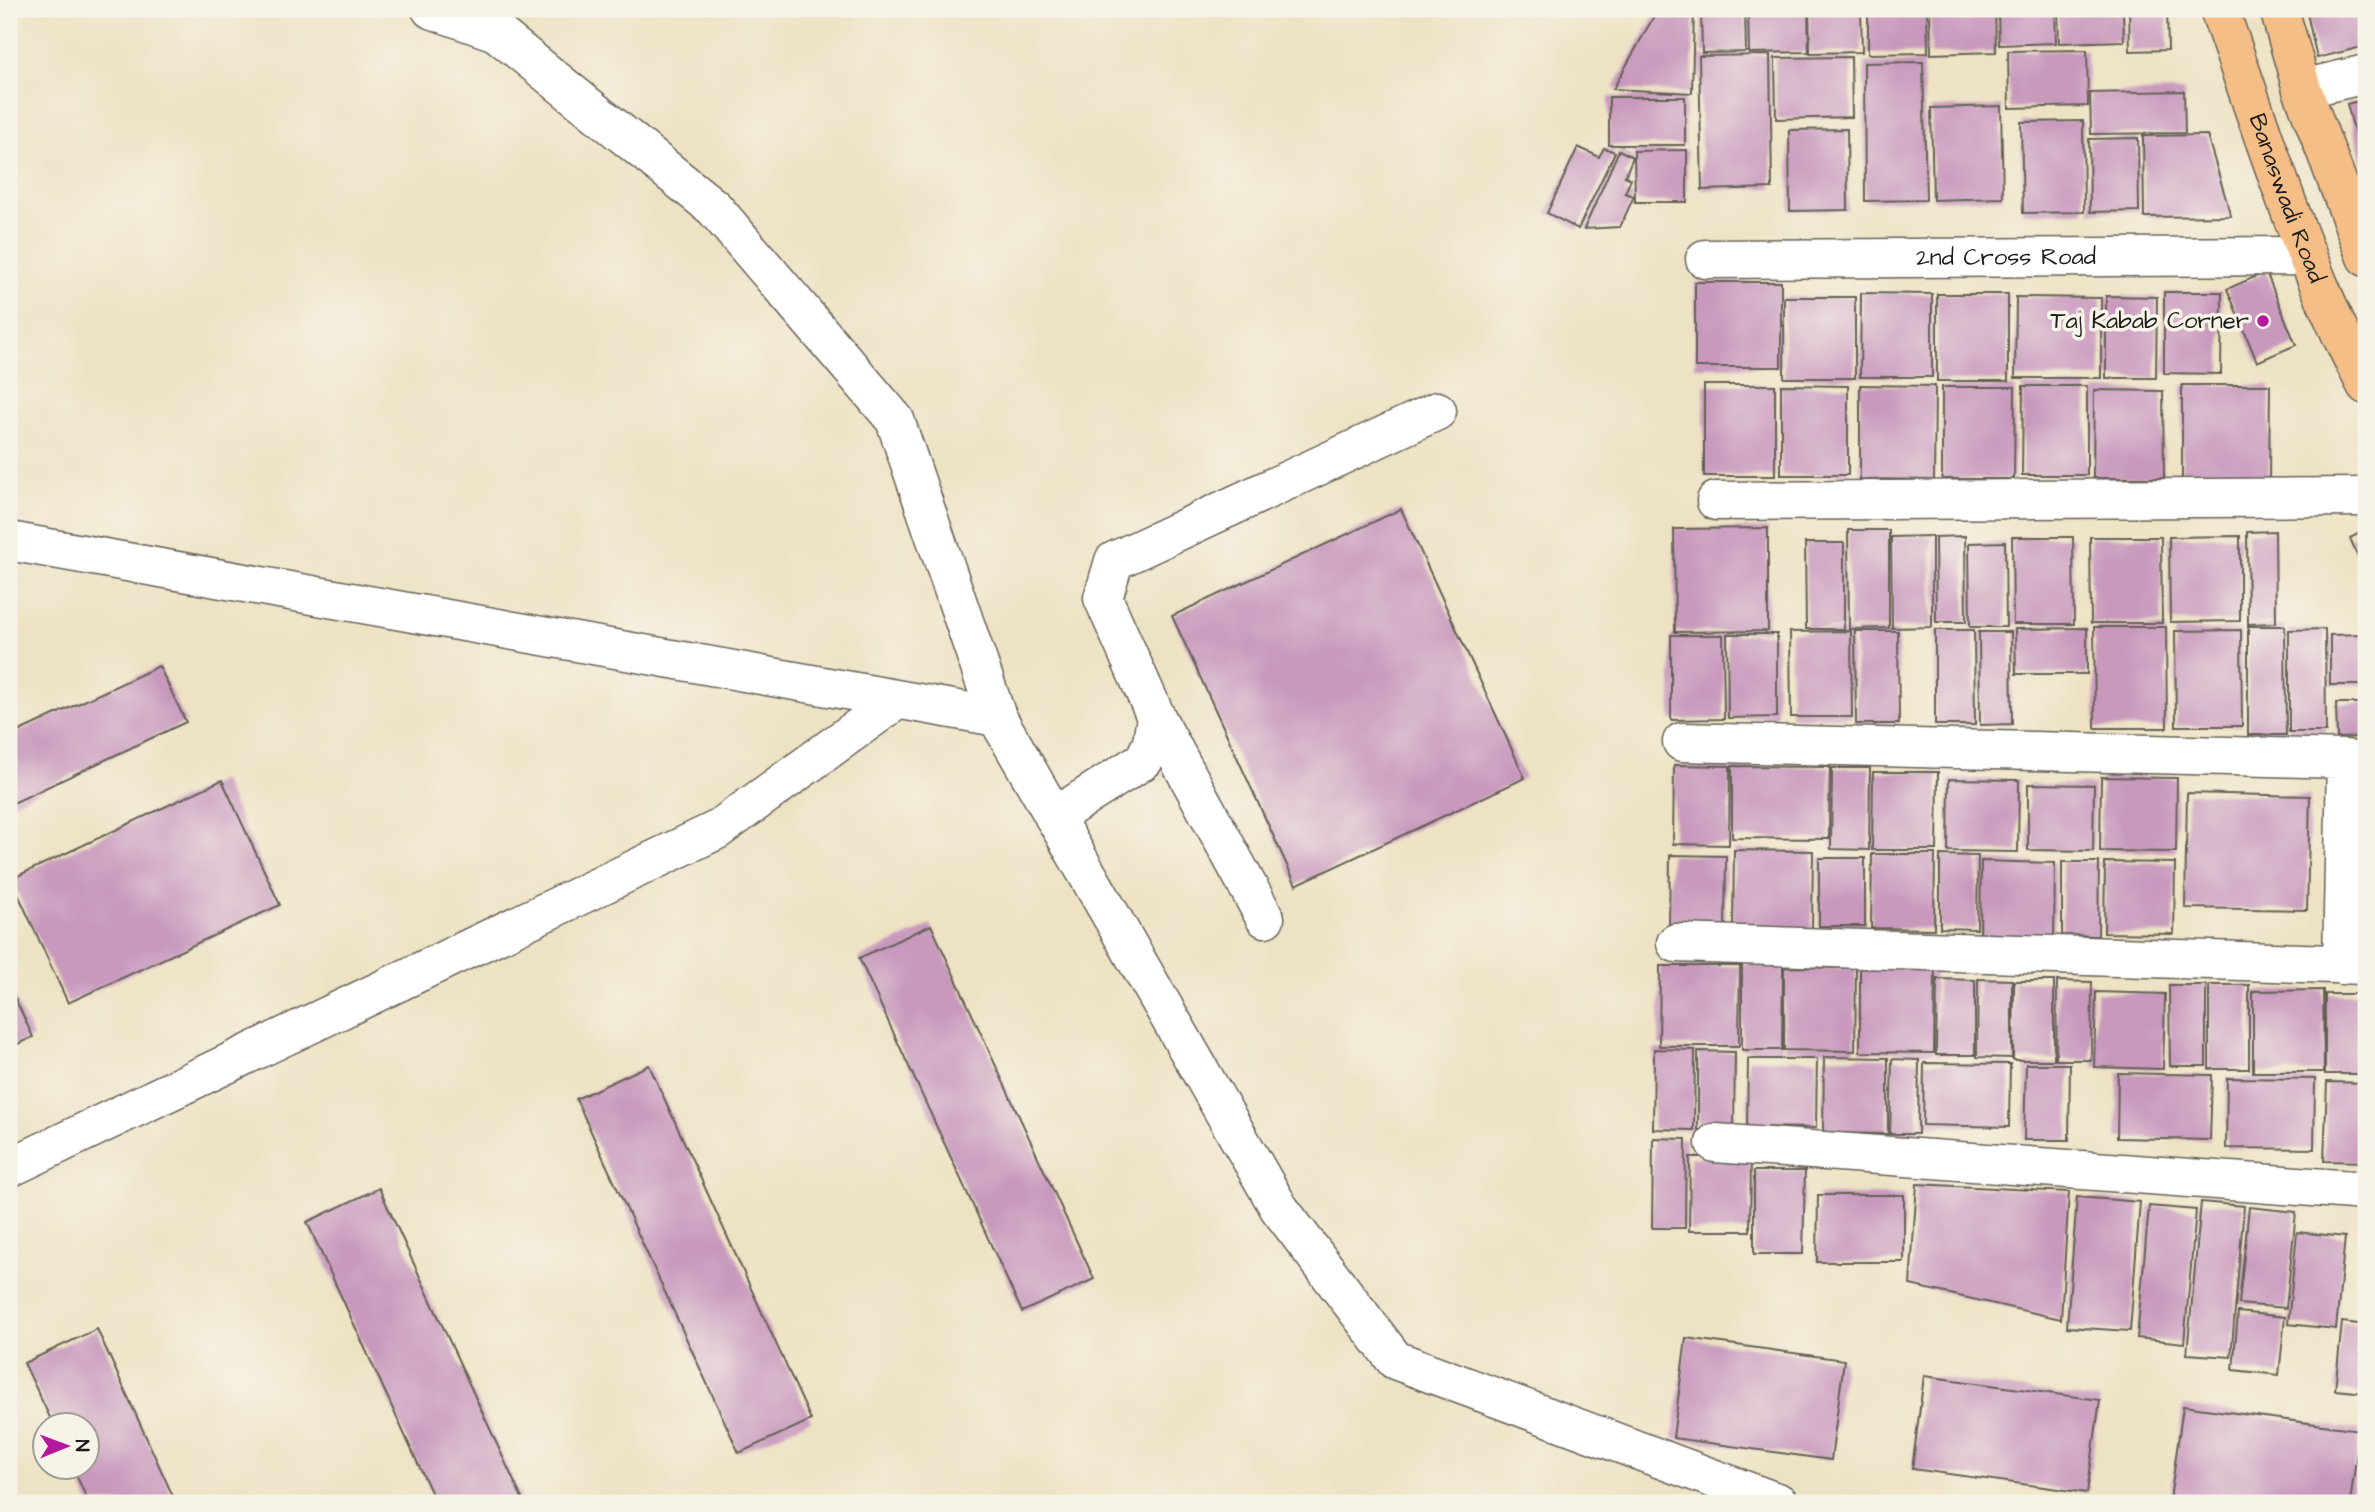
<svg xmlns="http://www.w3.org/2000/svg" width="2375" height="1512" font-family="'Architects Daughter',sans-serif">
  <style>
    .building { fill: #c899bd }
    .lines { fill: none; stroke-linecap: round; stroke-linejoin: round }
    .minor-casing { stroke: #656156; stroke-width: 41 }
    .major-casing { stroke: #656156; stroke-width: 41 }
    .minor { stroke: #fff; stroke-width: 38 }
    .major { stroke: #f6be87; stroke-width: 38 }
    .poi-dot { fill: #b5179e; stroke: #f7f3e8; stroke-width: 2.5 }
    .labels { text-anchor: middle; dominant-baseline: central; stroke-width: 7; stroke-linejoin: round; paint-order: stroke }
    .street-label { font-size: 24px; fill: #1c1c1c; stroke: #f7f3e8 }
    .poi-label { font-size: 24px; fill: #1c1c1c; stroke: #f7f3e8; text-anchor: end }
  </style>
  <rect width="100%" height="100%" fill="#f7f3e8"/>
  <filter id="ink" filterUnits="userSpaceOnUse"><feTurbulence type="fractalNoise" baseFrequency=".0143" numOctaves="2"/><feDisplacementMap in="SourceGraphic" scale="14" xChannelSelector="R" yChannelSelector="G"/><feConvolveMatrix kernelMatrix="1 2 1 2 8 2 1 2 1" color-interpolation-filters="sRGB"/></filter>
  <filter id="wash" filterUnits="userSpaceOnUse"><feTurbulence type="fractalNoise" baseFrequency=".00686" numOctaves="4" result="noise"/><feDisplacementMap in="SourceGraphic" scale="28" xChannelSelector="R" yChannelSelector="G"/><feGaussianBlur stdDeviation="1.57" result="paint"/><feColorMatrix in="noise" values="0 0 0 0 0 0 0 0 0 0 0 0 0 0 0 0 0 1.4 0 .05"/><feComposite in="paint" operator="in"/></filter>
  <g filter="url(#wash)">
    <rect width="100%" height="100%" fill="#ede2c3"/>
    <g id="blocks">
      <!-- building -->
      <g class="building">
        <polygon points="1658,9 1694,9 1692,93 1613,89"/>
        <polygon points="1701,9 1745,9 1746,52 1702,53"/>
        <polygon points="1748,9 1808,9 1809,52 1749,53"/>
        <polygon points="1809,9 1861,9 1862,52 1810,53"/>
        <polygon points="1868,9 1927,9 1928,53 1868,54"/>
        <polygon points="1930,9 1995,9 1996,52 1931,54"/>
        <polygon points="1998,9 2055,9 2056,43 1999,45"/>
        <polygon points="2058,9 2123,9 2124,41 2059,43"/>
        <polygon points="2129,9 2167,9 2168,50 2130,51"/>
        <polygon points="2306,9 2366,9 2366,46 2317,58"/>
        <polygon points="2087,50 2088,106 2009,108 2008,51"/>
        <polygon points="1770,55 1772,188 1702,190 1699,56"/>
        <polygon points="1851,57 1852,117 1776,119 1775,58"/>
        <polygon points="1923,62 1926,200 1865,201 1864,63"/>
        <polygon points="2184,91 2185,133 2091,134 2090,93"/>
        <rect x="1609" y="97" width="76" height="48"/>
        <polygon points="2366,99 2366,171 2365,171 2347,104"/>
        <polygon points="2001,106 2003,198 1933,200 1931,108"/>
        <polygon points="2083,121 2084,212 2023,213 2021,122"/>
        <polygon points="1847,129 1848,210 1790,211 1789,130"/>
        <polygon points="2207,135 2231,216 2144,217 2143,136"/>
        <polygon points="2138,138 2139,211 2090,212 2089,139"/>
        <polygon points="1578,147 1599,157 1604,148 1615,152 1578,229 1547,213"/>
        <polygon points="1619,150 1633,157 1625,176 1631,179 1625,193 1634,196 1620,227 1584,229"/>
        <polygon points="1687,150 1687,202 1635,202 1634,151"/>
        <polygon points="2266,272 2296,345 2257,362 2227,289"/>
        <rect x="1695" y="282" width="86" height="85"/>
        <polygon points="2164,292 2222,292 2221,374 2164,373"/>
        <polygon points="1861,293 1932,294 1932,377 1860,377"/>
        <rect x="1937" y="294" width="71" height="87"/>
        <polygon points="2106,296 2157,297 2156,378 2106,378"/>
        <rect x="1784" y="297" width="71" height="81"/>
        <polygon points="2016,297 2101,298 2101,378 2015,378"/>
        <rect x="1704" y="385" width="71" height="91"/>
        <polygon points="1781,385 1848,386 1848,475 1781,475"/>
        <polygon points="1860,385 1935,386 1934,480 1860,479"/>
        <polygon points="2182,385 2270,385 2269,481 2182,481"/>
        <polygon points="2023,386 2087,386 2087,475 2022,475"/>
        <polygon points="1942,387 2015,387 2014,479 1942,479"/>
        <polygon points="2094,390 2163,391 2164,478 2093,478"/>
        <polygon points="1401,509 1525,778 1296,885 1172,616"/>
        <polygon points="1768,528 1768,631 1675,632 1674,529"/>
        <polygon points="1848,530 1889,530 1889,628 1849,629"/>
        <polygon points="2366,530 2366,575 2350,538"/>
        <polygon points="2275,531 2276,623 2248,624 2247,532"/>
        <polygon points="1932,536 1932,627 1892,628 1891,537"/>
        <polygon points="1965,536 1966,622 1936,622 1935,537"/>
        <polygon points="2240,536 2240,621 2170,622 2169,537"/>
        <polygon points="2012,537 2073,537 2074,624 2013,624"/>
        <polygon points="2090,537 2161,537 2162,623 2091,623"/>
        <polygon points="2005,542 2006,627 1970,627 1969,543"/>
        <polygon points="1805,543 1844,543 1844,629 1806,629"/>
        <polygon points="2248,626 2285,626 2286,735 2248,735"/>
        <polygon points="2094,627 2166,627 2167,728 2095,728"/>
        <polygon points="2087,628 2087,674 2016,674 2015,629"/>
        <polygon points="2325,629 2326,732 2289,732 2289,630"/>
        <polygon points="1935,630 1974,630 1975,725 1935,725"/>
        <polygon points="2241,630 2242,726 2176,726 2175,631"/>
        <polygon points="1851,631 1852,717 1791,717 1790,632"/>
        <polygon points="1855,631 1898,631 1899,724 1856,724"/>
        <polygon points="1979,632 2011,632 2012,724 1980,725"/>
        <polygon points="1727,634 1777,634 1777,717 1728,718"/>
        <polygon points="2366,634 2366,685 2330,685 2330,635"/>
        <polygon points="1671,635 1723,635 1724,719 1671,720"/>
        <polygon points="159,666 186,722 9,805 9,736"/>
        <polygon points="2336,703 2366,703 2366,737 2337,738"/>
        <polygon points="2363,740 2366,740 2366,801 2362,801"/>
        <polygon points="1674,765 1730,766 1729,845 1673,844"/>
        <polygon points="1732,766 1830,767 1829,839 1732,838"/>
        <polygon points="1832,768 1870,768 1869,850 1831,849"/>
        <polygon points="1873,772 1938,772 1937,850 1872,850"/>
        <polygon points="2101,777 2177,778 2176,852 2100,851"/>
        <polygon points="1949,779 2019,780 2018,852 1948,851"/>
        <polygon points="222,780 280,905 68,1003 11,879"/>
        <polygon points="2028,784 2094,785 2093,851 2028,850"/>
        <polygon points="2187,793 2310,796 2307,910 2185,908"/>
        <polygon points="2362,805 2366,805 2366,860 2361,860"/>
        <polygon points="1734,850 1813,851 1812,929 1733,928"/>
        <polygon points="1872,854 1935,854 1934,929 1871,928"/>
        <polygon points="1670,855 1726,856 1725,927 1669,927"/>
        <polygon points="1940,855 1978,856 1977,929 1940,928"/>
        <rect x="1819" y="858" width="46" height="68"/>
        <polygon points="1981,861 2055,863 2054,941 1980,940"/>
        <polygon points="2062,862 2099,862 2098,936 2062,935"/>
        <polygon points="2105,862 2175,863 2174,934 2104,933"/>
        <polygon points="2362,866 2366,866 2366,944 2361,944"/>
        <polygon points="931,925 1094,1279 1022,1312 859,958"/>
        <polygon points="1742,963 1783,963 1782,1050 1742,1050"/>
        <polygon points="1660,966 1740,966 1739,1046 1659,1046"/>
        <polygon points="1784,967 1856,968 1855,1051 1784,1050"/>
        <polygon points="1860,968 1935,969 1934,1053 1860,1052"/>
        <polygon points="1937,979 1975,980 1975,1055 1936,1055"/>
        <polygon points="1978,979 2012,980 2012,1058 1977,1057"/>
        <polygon points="2014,981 2054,981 2054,1060 2013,1060"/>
        <polygon points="2057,981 2092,982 2091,1060 2056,1060"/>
        <polygon points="9,985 33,1037 9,1048"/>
        <polygon points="2169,985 2206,985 2206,1066 2170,1066"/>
        <rect x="2209" y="985" width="40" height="84"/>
        <polygon points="2323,990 2324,1072 2253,1072 2253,991"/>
        <rect x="2363" y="990" width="3" height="91"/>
        <polygon points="2096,992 2165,994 2163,1069 2094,1067"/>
        <rect x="2325" y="994" width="36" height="80"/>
        <polygon points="1654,1049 1695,1050 1694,1130 1653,1129"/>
        <polygon points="1698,1051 1735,1052 1734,1130 1698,1130"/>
        <polygon points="1824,1057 1888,1058 1888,1134 1823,1133"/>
        <polygon points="1748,1059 1817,1059 1816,1128 1747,1127"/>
        <polygon points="1892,1059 1919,1060 1918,1134 1890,1134"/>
        <polygon points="1924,1063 2010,1064 2009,1127 1923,1125"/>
        <polygon points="2026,1064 2070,1064 2069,1140 2024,1140"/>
        <polygon points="649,1065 811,1420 739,1453 576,1099"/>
        <polygon points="2118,1073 2212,1075 2210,1140 2117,1138"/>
        <polygon points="2227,1078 2315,1079 2314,1149 2226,1148"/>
        <polygon points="2327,1082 2366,1083 2366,1162 2324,1161"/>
        <polygon points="1653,1138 1686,1139 1685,1228 1652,1228"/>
        <polygon points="1690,1157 1751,1157 1750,1231 1689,1231"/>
        <polygon points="1754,1171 1805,1171 1803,1254 1754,1254"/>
        <polygon points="1917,1184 2069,1192 2061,1319 1910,1285"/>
        <polygon points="379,1188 524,1503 436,1503 307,1222"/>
        <polygon points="1818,1195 1904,1195 1904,1262 1817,1262"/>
        <polygon points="2077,1197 2140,1202 2130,1331 2067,1327"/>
        <polygon points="2201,1202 2244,1206 2231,1357 2187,1354"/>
        <polygon points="2149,1206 2196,1210 2184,1343 2137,1338"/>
        <polygon points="2249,1207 2296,1212 2286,1308 2239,1304"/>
        <polygon points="2297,1232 2345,1237 2336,1329 2288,1324"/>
        <polygon points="2238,1312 2285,1317 2279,1375 2233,1370"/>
        <polygon points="2342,1322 2366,1325 2366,1393 2335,1390"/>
        <polygon points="97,1329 176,1503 89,1503 72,1466 88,1466 88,1424 53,1424 24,1363"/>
        <polygon points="1686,1338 1844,1360 1831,1460 1673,1438"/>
        <polygon points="1924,1376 2100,1400 2087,1493 1912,1469"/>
        <polygon points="2183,1406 2360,1430 2350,1503 2195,1503 2170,1500"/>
      </g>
    </g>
  </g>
  <g filter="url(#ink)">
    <use href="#blocks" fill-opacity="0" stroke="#656156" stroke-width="2"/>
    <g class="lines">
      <defs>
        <g id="minor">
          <polyline points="431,9 496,32 714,208 895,420 997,717"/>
          <polyline points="2302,89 2366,74"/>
          <path id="s1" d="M1705,259l602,-3"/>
          <polyline points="1716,501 2366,497"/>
          <polyline points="9,541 997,717 1279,1208 1395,1360 1779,1503"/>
          <polyline points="1156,717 1265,918"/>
          <polyline points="1682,742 2346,759 2342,965"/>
          <polyline points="1054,817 1144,760 1152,743 1156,717 1103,598 1114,561 1437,411"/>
          <polyline points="1676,943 2366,965"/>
          <polyline points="1715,1143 2366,1191"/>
          <polyline points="9,1168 717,830 897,700"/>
        </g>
        <g id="major">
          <path id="s2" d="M2219,9c45,126 84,257 147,376"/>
          <polyline points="2279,9 2302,89 2366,257"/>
        </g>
      </defs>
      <!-- minor casing -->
      <use href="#minor" class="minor-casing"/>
      <!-- major casing -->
      <use href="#major" class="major-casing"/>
      <!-- minor -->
      <use href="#minor" class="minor"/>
      <!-- major -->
      <use href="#major" class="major"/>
    </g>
  </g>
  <!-- markers -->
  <circle class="poi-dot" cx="2263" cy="321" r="7"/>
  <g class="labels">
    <!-- street labels -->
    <g class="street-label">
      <text stroke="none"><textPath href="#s2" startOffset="201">Banaswadi Road</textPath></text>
      <text stroke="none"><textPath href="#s1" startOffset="301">2nd Cross Road</textPath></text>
    </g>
    <!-- poi labels -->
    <g class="poi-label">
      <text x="2249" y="321">Taj Kabab Corner</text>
    </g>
  </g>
  <!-- margin -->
  <rect width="2375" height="1512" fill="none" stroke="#f7f3e8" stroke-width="35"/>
  <!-- north arrow -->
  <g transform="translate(66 1446) rotate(89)"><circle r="33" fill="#f7f3e8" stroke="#9f9d96" stroke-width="2"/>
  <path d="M0-5L12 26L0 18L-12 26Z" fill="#b5179e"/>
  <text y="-10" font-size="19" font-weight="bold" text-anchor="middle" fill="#1c1c1c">N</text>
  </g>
</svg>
